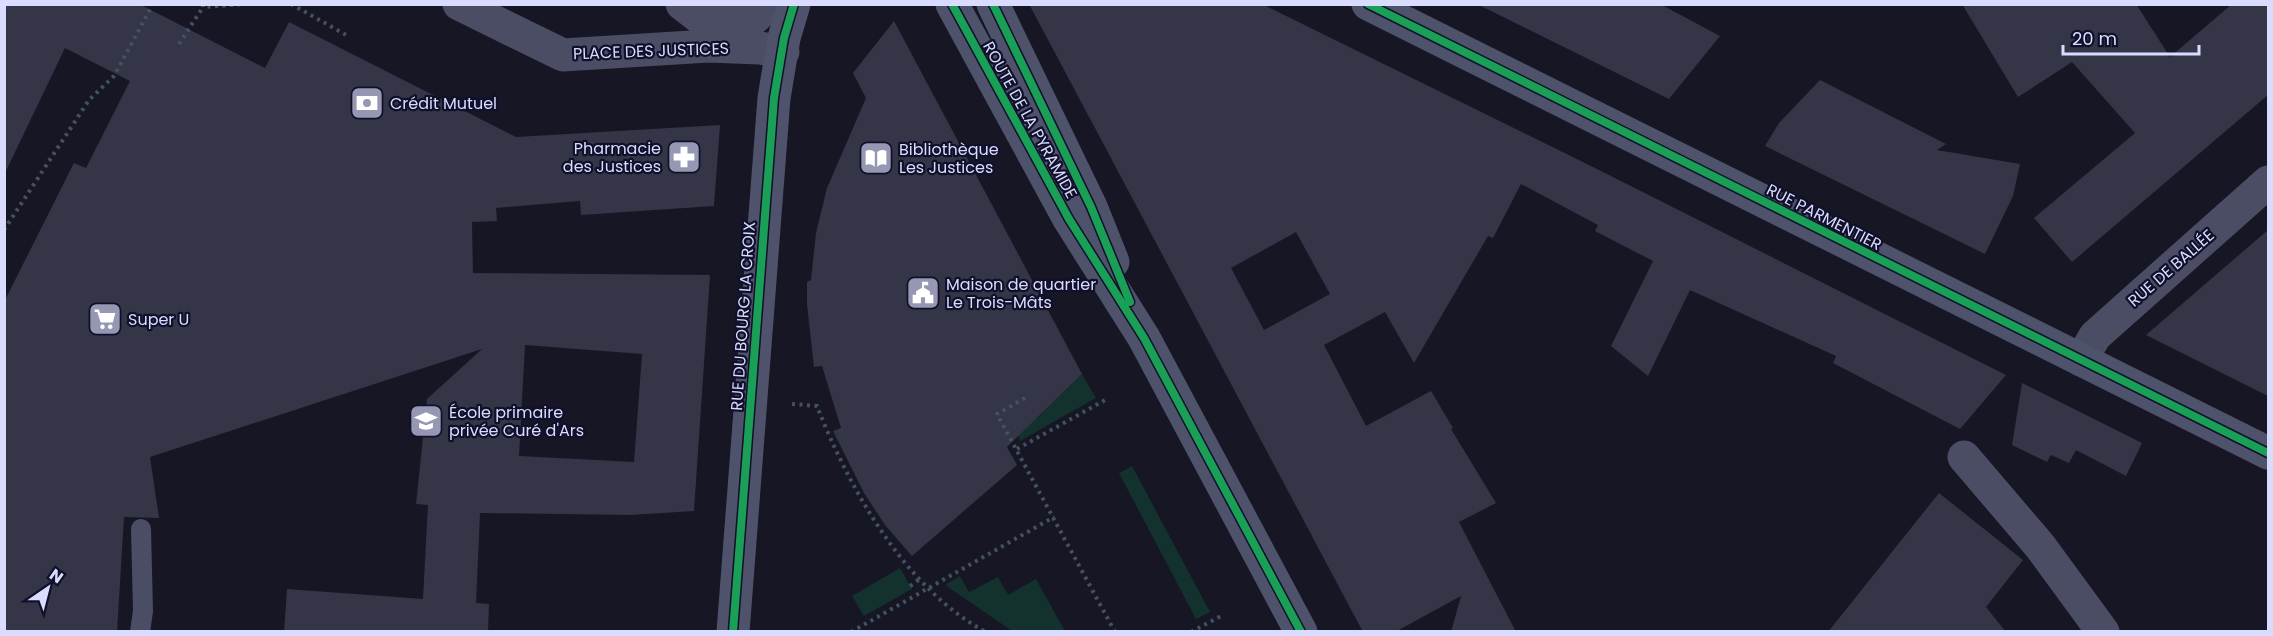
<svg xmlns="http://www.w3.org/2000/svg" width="2273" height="636" font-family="Poppins,sans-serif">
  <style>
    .green { fill: #13312d }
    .building { fill: #343546; fill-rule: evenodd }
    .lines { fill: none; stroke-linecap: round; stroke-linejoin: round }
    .path { stroke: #42525e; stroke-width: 4; stroke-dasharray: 3 4.5; stroke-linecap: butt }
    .lane { stroke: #4b4d65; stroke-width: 20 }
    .street { stroke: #4b4d65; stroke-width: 33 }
    .secondary { stroke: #4e526b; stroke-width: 33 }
    .cycleway-casing { stroke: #10102b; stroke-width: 11 }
    .cycleway { stroke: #1a9f57; stroke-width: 8 }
    .labels { text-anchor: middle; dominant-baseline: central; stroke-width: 4.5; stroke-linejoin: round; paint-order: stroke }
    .street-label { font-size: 16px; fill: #dadcff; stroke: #10102b }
    .poi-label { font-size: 16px; fill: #dadcff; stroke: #10102b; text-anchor: start }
  </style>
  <rect width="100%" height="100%" fill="#161625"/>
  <!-- green -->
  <g class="green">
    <polygon points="1082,374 1096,398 1020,441 1016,422 1037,418"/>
    <polygon points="1132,466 1210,612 1196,619 1119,473"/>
    <polygon points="900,568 912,589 864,616 852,596"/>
    <polygon points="960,576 969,592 998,577 1008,595 1036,579 1065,631 1012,631 945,585"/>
  </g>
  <!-- building -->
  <g class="building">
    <path d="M4,4h135l126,64 24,-46 227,115 204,-12 -6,81 -133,9 -1,-14 -84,7 1,13 -25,1 1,51 237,2 -16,236 -64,4 -150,-2 -4,90 13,1 -1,28h-204l3,-43 136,10 5,-94 -12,-1 11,-105 55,-50 -332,108 9,61 -35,-1 -7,115h-113v-330l70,-139 12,5 44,-87 -65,-33 -61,127zM525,345l117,9 -8,108 -115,-6z"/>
    <path d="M1029,4h233l339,167 405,204 -46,54 -127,-66 3,-7 -146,-66 -42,86 -37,-30 42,-85 -58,-30 3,-6 -77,-41 -28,54 -5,-2 -74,127 -29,-51 -61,33 42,81 65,-35 22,37 -2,1 45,74 -37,19 57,110h-65l10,-36 -66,36h-32zM1296,232l34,62 -66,36 -33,-62z"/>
    <polygon points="1477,4 1660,4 1720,36 1669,99"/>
    <polygon points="1962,4 2136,4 2170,57 2232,4 2268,4 2268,95 2072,262 2034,218 2135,133 2072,62 2018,97"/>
    <polygon points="894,21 1082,374 1007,447 1017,465 912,556 885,525 864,493 833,431 841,428 822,366 814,367 807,304 807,282 811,280 816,233 827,188 866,98 853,73"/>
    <polygon points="1820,80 1946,144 1937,150 2020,164 2013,196 1985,254 1765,146 1779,123"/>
    <polygon points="2268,230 2268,396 2146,335"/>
    <polygon points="2022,383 2142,443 2126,476 2076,450 2069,463 2051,455 2047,462 2012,445"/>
    <polygon points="1939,493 2023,560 1986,607 2006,632 1828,632"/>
  </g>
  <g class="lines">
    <!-- path -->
    <g class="path">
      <polyline points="203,4 203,7 246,4"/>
      <polyline points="291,4 348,36"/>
      <polyline points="179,44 203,7"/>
      <polyline points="4,230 89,100 114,76 153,4"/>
      <polyline points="1025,398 997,414 1115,632"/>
      <path d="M792,404l25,2c32,82 88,183 169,226"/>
      <polyline points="1017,449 1107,399"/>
      <polyline points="910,586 920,579"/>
      <polyline points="851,632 1054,517"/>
      <polyline points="1191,632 1221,616"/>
    </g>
    <!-- lane -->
    <polyline class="lane" points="140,632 143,611 141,529"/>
    <!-- street -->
    <g class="street">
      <polyline points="459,4 563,55 708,46 760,48 783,52"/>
      <polyline points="682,4 704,21 752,20 770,4"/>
      <polyline points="2081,360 2095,336 2268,182"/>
      <polyline points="1964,457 2040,546 2103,632"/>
    </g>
    <!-- secondary -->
    <g class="secondary">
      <polyline points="952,4 1069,219 1144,338 1301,632"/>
      <polyline points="993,4 1091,207 1113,262"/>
      <polyline points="1368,4 2268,453"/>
      <polyline points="733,632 774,98 784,38 794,4"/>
    </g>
    <defs>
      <g id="cycleway">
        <polyline points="952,4 1069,219 1144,338 1301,632"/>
        <polyline points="993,4 1091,207 1130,302"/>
        <polyline points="1368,4 2268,453"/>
        <polyline points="733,632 774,98 784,38 794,4"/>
      </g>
    </defs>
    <!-- cycleway casing -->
    <use href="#cycleway" class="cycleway-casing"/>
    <!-- cycleway -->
    <use href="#cycleway" class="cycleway"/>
  </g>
  <!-- icons -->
  <defs>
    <symbol id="bank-square" viewBox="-11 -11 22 22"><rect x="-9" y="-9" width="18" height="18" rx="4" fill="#9597b3" stroke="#10102b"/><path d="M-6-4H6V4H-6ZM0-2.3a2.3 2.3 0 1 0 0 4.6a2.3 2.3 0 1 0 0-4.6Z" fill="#fff"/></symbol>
    <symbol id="pharmacy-square" viewBox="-11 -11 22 22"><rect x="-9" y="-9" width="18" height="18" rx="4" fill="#9597b3" stroke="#10102b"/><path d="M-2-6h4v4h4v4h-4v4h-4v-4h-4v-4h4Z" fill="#fff"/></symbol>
    <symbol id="library-square" viewBox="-11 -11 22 22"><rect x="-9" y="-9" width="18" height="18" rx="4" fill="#9597b3" stroke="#10102b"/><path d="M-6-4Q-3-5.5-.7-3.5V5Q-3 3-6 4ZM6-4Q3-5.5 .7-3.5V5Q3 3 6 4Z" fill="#fff"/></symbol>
    <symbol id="civic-square" viewBox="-11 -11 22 22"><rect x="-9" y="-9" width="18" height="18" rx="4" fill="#9597b3" stroke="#10102b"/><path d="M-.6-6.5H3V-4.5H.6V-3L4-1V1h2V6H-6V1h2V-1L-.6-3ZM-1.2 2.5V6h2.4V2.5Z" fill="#fff"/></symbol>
    <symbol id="supermarket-square" viewBox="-11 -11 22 22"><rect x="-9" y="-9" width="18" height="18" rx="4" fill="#9597b3" stroke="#10102b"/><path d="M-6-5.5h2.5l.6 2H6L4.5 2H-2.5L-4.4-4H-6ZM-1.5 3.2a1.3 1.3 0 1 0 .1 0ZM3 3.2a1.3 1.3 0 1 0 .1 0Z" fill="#fff"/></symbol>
    <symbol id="school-square" viewBox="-11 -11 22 22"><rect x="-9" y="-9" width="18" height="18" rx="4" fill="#9597b3" stroke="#10102b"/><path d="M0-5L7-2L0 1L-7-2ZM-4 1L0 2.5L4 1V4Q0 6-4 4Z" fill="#fff"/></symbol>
  </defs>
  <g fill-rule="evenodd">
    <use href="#bank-square" x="348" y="84" width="38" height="38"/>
    <use href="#pharmacy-square" x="665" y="138" width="38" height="38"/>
    <use href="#library-square" x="857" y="139" width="38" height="38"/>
    <use href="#civic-square" x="904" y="274" width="38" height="38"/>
    <use href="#supermarket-square" x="86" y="300" width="38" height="38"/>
    <use href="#school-square" x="407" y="402" width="38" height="38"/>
  </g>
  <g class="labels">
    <!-- street labels -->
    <g class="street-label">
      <text transform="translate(651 51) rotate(-2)">PLACE DES JUSTICES</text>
      <text transform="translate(1030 120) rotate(61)">ROUTE DE LA PYRAMIDE</text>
      <text transform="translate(1824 217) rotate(27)">RUE PARMENTIER</text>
      <text transform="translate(2171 268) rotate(-41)">RUE DE BALLÉE</text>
      <text transform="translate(743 316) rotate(-86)">RUE DU BOURG LA CROIX</text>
    </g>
    <!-- poi labels -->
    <g class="poi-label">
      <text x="390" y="103">Crédit Mutuel</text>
      <text x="661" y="148" text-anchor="end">Pharmacie<tspan x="661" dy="18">des Justices</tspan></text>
      <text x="899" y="149">Bibliothèque<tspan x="899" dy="18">Les Justices</tspan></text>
      <text x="946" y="284">Maison de quartier<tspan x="946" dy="18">Le Trois-Mâts</tspan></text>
      <text x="128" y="319">Super U</text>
      <text x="449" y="412">École primaire<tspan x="449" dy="18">privée Curé d'Ars</tspan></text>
    </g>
  </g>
  <!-- border -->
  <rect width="2273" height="636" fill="none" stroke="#dadcff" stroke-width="12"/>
  <!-- north arrow -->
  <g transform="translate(48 588) rotate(35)" stroke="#10102b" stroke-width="4.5" paint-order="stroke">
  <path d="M0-4.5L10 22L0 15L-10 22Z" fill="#dadcff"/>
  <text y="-9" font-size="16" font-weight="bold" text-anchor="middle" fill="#dadcff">N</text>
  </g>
  <!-- scale -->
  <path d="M2063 45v9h136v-9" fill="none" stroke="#dadcff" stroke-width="3"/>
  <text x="2072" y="45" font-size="18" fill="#dadcff" stroke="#10102b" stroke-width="4.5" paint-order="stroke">20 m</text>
</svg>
